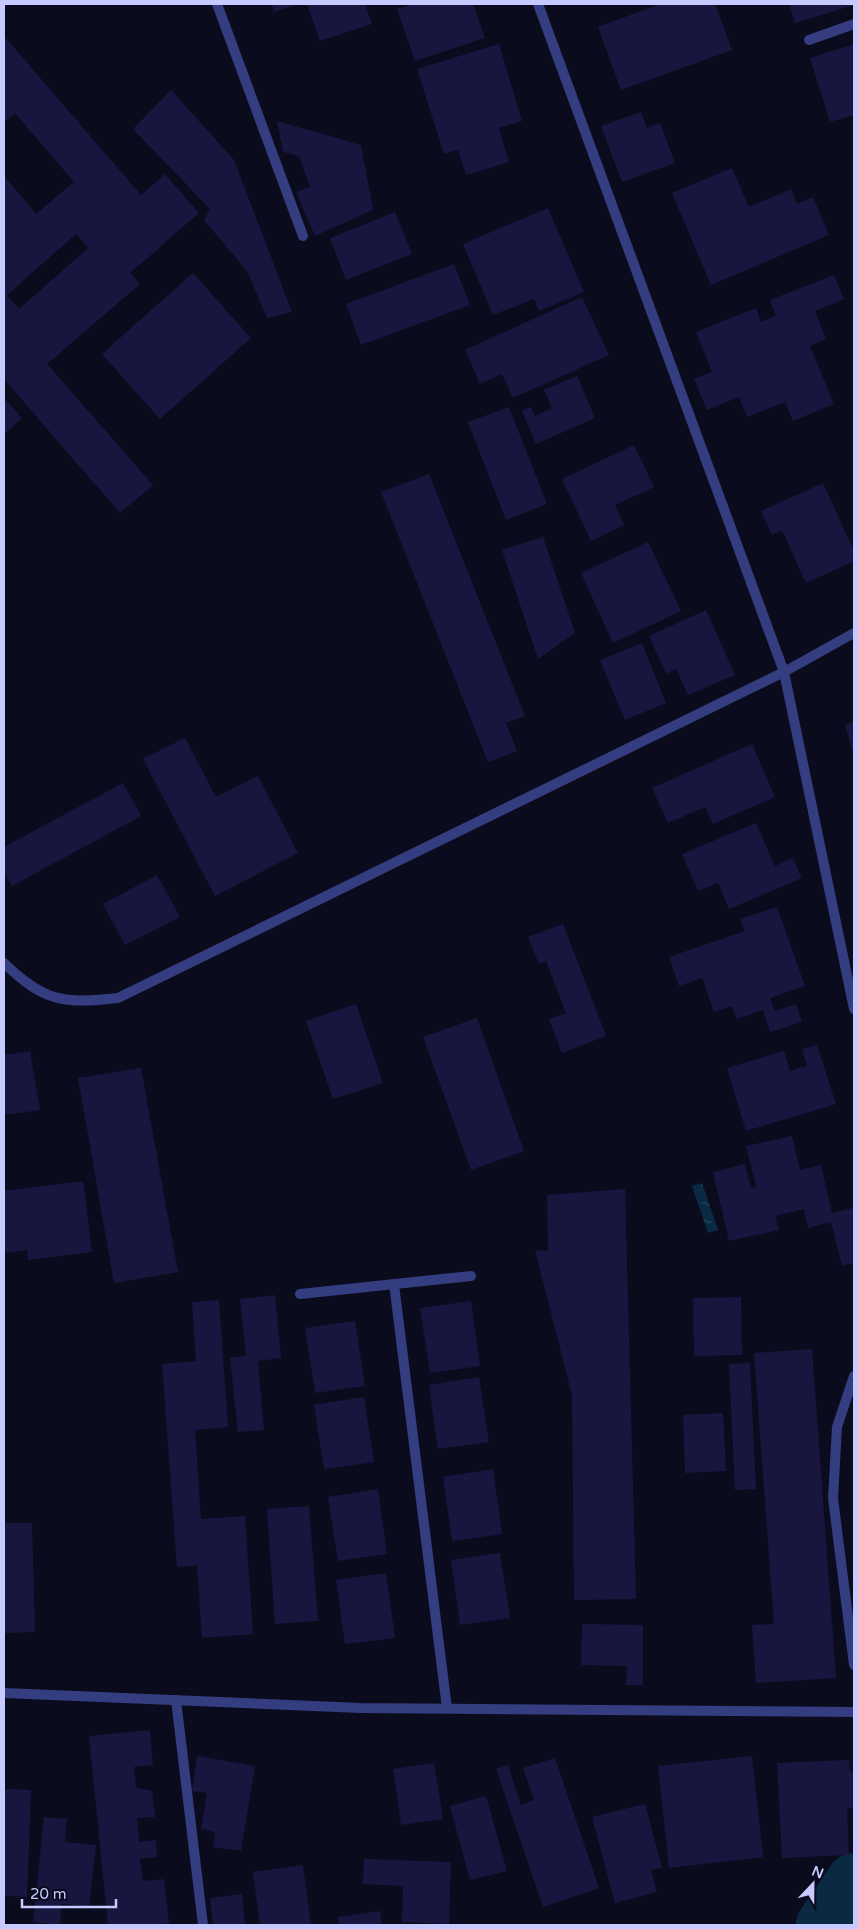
<svg xmlns="http://www.w3.org/2000/svg" width="858" height="1929" font-family="'Varela Round',sans-serif">
  <style>
    .water { fill: url(#water-ripples) }
    .lines { fill: none; stroke-linecap: round; stroke-linejoin: round }
    .river { stroke: #0a2943; stroke-width: 56 }
    .building { fill: #18163f; fill-rule: evenodd }
    .service { stroke: #343d7f; stroke-width: 10 }
    .minor { stroke: #343d7f; stroke-width: 10 }
  </style>
  <defs>
    <pattern id="water-ripples" width="26" height="14" patternUnits="userSpaceOnUse" patternTransform="scale(1.25)"><rect width="26" height="14" fill="#0a2943"/><path d="M2 4q2-2 4 0t4 0M15 11q2-2 4 0t4 0" fill="none" stroke="#2c475f"/></pattern>
  </defs>
  <rect width="100%" height="100%" fill="#0b0b1e"/>
  <!-- water -->
  <polygon class="water" points="702,1183 718,1230 708,1233 692,1186"/>
  <g class="lines">
    <!-- river -->
    <polyline class="river" points="824,1925 854,1881"/>
  </g>
  <!-- building -->
  <g class="building">
    <polygon points="272,4 299,4 274,12"/>
    <polygon points="307,4 365,4 372,24 320,41"/>
    <polygon points="414,4 473,4 485,38 415,61 397,9"/>
    <polygon points="660,4 715,4 732,50 621,90 598,27"/>
    <polygon points="789,4 854,4 854,5 795,23"/>
    <path d="M4,36l137,159 24,-21 34,39 -69,60 10,11 -93,80 106,121 -33,28 -116,-134v-203l32,38 38,-32 -59,-69 -11,10zM76,234l12,14 -69,61 -12,-14z"/>
    <polygon points="499,44 522,121 499,128 509,162 466,175 458,150 444,154 417,69"/>
    <polygon points="854,44 854,115 830,122 810,58"/>
    <polygon points="171,90 234,160 292,312 267,318 247,271 204,220 210,209 133,129"/>
    <polygon points="641,112 647,128 660,123 675,163 622,182 601,126"/>
    <polygon points="277,121 361,145 373,210 315,236 296,192 310,187 299,156 283,152"/>
    <polygon points="732,168 749,207 791,189 797,204 813,197 829,235 711,285 672,193"/>
    <polygon points="548,208 584,292 539,311 534,299 493,315 463,244"/>
    <polygon points="395,212 412,254 346,280 330,238"/>
    <polygon points="454,264 470,305 361,345 346,304"/>
    <polygon points="193,273 251,338 160,419 102,354"/>
    <polygon points="834,275 844,299 815,311 826,339 810,346 834,404 793,421 785,402 747,417 739,397 707,410 694,379 712,372 696,332 756,308 761,322 776,316 770,300"/>
    <polygon points="582,297 609,355 513,398 502,374 480,384 465,350"/>
    <polygon points="577,376 595,418 536,444 522,411 531,407 535,416 552,408 544,390"/>
    <polygon points="4,398 22,418 4,435"/>
    <polygon points="509,407 547,504 506,520 468,422"/>
    <polygon points="634,445 654,487 615,505 624,525 591,541 562,479"/>
    <polygon points="429,474 525,716 506,723 517,751 488,762 381,492"/>
    <polygon points="823,483 854,551 854,561 806,583 782,530 772,535 761,511"/>
    <polygon points="543,537 575,633 538,659 502,550"/>
    <polygon points="648,542 681,611 613,643 581,573"/>
    <polygon points="706,610 735,675 688,695 676,669 666,674 649,636"/>
    <polygon points="642,643 666,703 625,720 600,660"/>
    <polygon points="854,722 854,756 845,725"/>
    <polygon points="185,738 216,797 258,776 298,853 215,896 143,759"/>
    <polygon points="752,744 775,797 713,824 705,807 668,823 652,788"/>
    <polygon points="123,783 141,816 12,886 4,872 4,847"/>
    <polygon points="756,823 775,866 793,858 802,878 729,909 718,883 698,891 682,854"/>
    <polygon points="157,875 180,917 125,945 103,904"/>
    <polygon points="777,907 805,986 770,998 775,1011 796,1004 802,1022 770,1032 763,1010 737,1019 732,1006 714,1012 702,978 679,986 669,957 745,931 740,919"/>
    <polygon points="563,924 606,1036 562,1053 549,1019 566,1013 546,961 539,964 528,937"/>
    <polygon points="356,1004 383,1083 333,1099 306,1021"/>
    <polygon points="477,1018 524,1151 471,1170 423,1037"/>
    <polygon points="817,1045 836,1104 746,1131 727,1068 784,1051 790,1071 807,1066 802,1049"/>
    <polygon points="30,1051 40,1110 4,1115 4,1055"/>
    <polygon points="141,1068 178,1272 114,1283 78,1078"/>
    <polygon points="792,1136 800,1170 821,1165 832,1213 853,1208 854,1215 854,1263 842,1266 831,1222 808,1228 804,1209 775,1216 779,1230 729,1241 713,1172 745,1164 751,1188 756,1187 746,1146"/>
    <polygon points="83,1181 92,1252 28,1260 27,1250 4,1253 4,1191"/>
    <polygon points="625,1189 636,1599 574,1600 572,1395 535,1250 548,1251 547,1195"/>
    <polygon points="275,1295 281,1358 258,1361 264,1430 238,1432 230,1358 246,1356 240,1299"/>
    <polygon points="741,1297 742,1355 694,1356 693,1298"/>
    <polygon points="219,1300 228,1427 195,1430 201,1519 245,1516 253,1634 202,1638 197,1565 177,1567 162,1364 196,1361 192,1302"/>
    <polygon points="471,1301 480,1366 430,1373 420,1308"/>
    <polygon points="355,1321 365,1386 315,1393 305,1328"/>
    <polygon points="812,1349 836,1678 756,1683 752,1625 774,1624 754,1353"/>
    <polygon points="750,1363 756,1489 735,1490 729,1364"/>
    <polygon points="479,1377 489,1442 438,1449 429,1385"/>
    <polygon points="364,1397 374,1462 324,1469 314,1405"/>
    <polygon points="723,1413 726,1471 685,1473 683,1415"/>
    <polygon points="493,1469 502,1534 452,1541 443,1477"/>
    <polygon points="378,1489 387,1554 338,1561 328,1497"/>
    <polygon points="309,1506 318,1621 275,1624 267,1509"/>
    <polygon points="4,1523 32,1523 35,1632 4,1633"/>
    <polygon points="500,1553 510,1618 460,1625 451,1560"/>
    <polygon points="386,1573 395,1638 345,1644 336,1580"/>
    <polygon points="582,1624 643,1625 643,1685 626,1685 627,1666 581,1665"/>
    <polygon points="150,1730 153,1765 134,1767 136,1788 152,1791 155,1817 137,1818 139,1842 156,1840 157,1857 140,1859 143,1881 164,1879 169,1923 157,1925 108,1925 89,1736"/>
    <polygon points="197,1756 255,1766 241,1851 213,1847 215,1832 201,1829 207,1793 192,1791"/>
    <polygon points="752,1756 763,1857 669,1868 658,1766"/>
    <polygon points="555,1758 599,1888 543,1907 496,1769 508,1765 521,1805 534,1800 523,1768"/>
    <polygon points="849,1760 850,1772 854,1772 854,1808 847,1809 849,1855 782,1858 777,1763"/>
    <polygon points="434,1763 443,1819 401,1825 393,1769"/>
    <polygon points="4,1789 31,1790 27,1897 4,1896"/>
    <polygon points="486,1796 507,1871 470,1880 450,1806"/>
    <polygon points="645,1804 662,1868 651,1870 657,1892 615,1903 592,1817"/>
    <polygon points="44,1817 67,1819 65,1842 96,1845 89,1907 62,1904 60,1925 33,1922"/>
    <polygon points="364,1859 451,1862 449,1924 402,1922 403,1886 363,1884"/>
    <polygon points="303,1865 311,1925 260,1925 253,1872"/>
    <polygon points="242,1894 245,1925 213,1925 210,1898"/>
    <polygon points="380,1911 382,1925 339,1925 338,1917"/>
  </g>
  <g class="lines">
    <!-- service -->
    <g class="service">
      <polyline points="217,4 303,236"/>
      <polyline points="394,1284 447,1708"/>
      <polyline points="300,1294 471,1276"/>
    </g>
    <!-- minor -->
    <g class="minor">
      <polyline points="538,4 784,672 854,1009"/>
      <polyline points="809,40 854,24"/>
      <path d="M4,963c40,39 60,41 114,35l666,-326 70,-39"/>
      <polyline points="854,1376 837,1427 833,1498 854,1665"/>
      <polyline points="4,1693 360,1708 854,1712"/>
      <polyline points="176,1700 203,1925"/>
    </g>
  </g>
  <!-- border -->
  <rect width="858" height="1929" fill="none" stroke="#c7caff" stroke-width="10"/>
  <!-- north arrow -->
  <g transform="translate(813 1884) rotate(22)" stroke="#0b0b1e" stroke-width="4" paint-order="stroke">
  <path d="M0-4L9 19L0 12L-9 19Z" fill="#c7caff"/>
  <text y="-8" font-size="14" font-weight="bold" text-anchor="middle" fill="#c7caff">N</text>
  </g>
  <!-- scale -->
  <path d="M22 1899v8h94v-8" fill="none" stroke="#c7caff" stroke-width="2.5"/>
  <text x="30" y="1899" font-size="15" fill="#c7caff" stroke="#0b0b1e" stroke-width="4" paint-order="stroke">20 m</text>
</svg>
